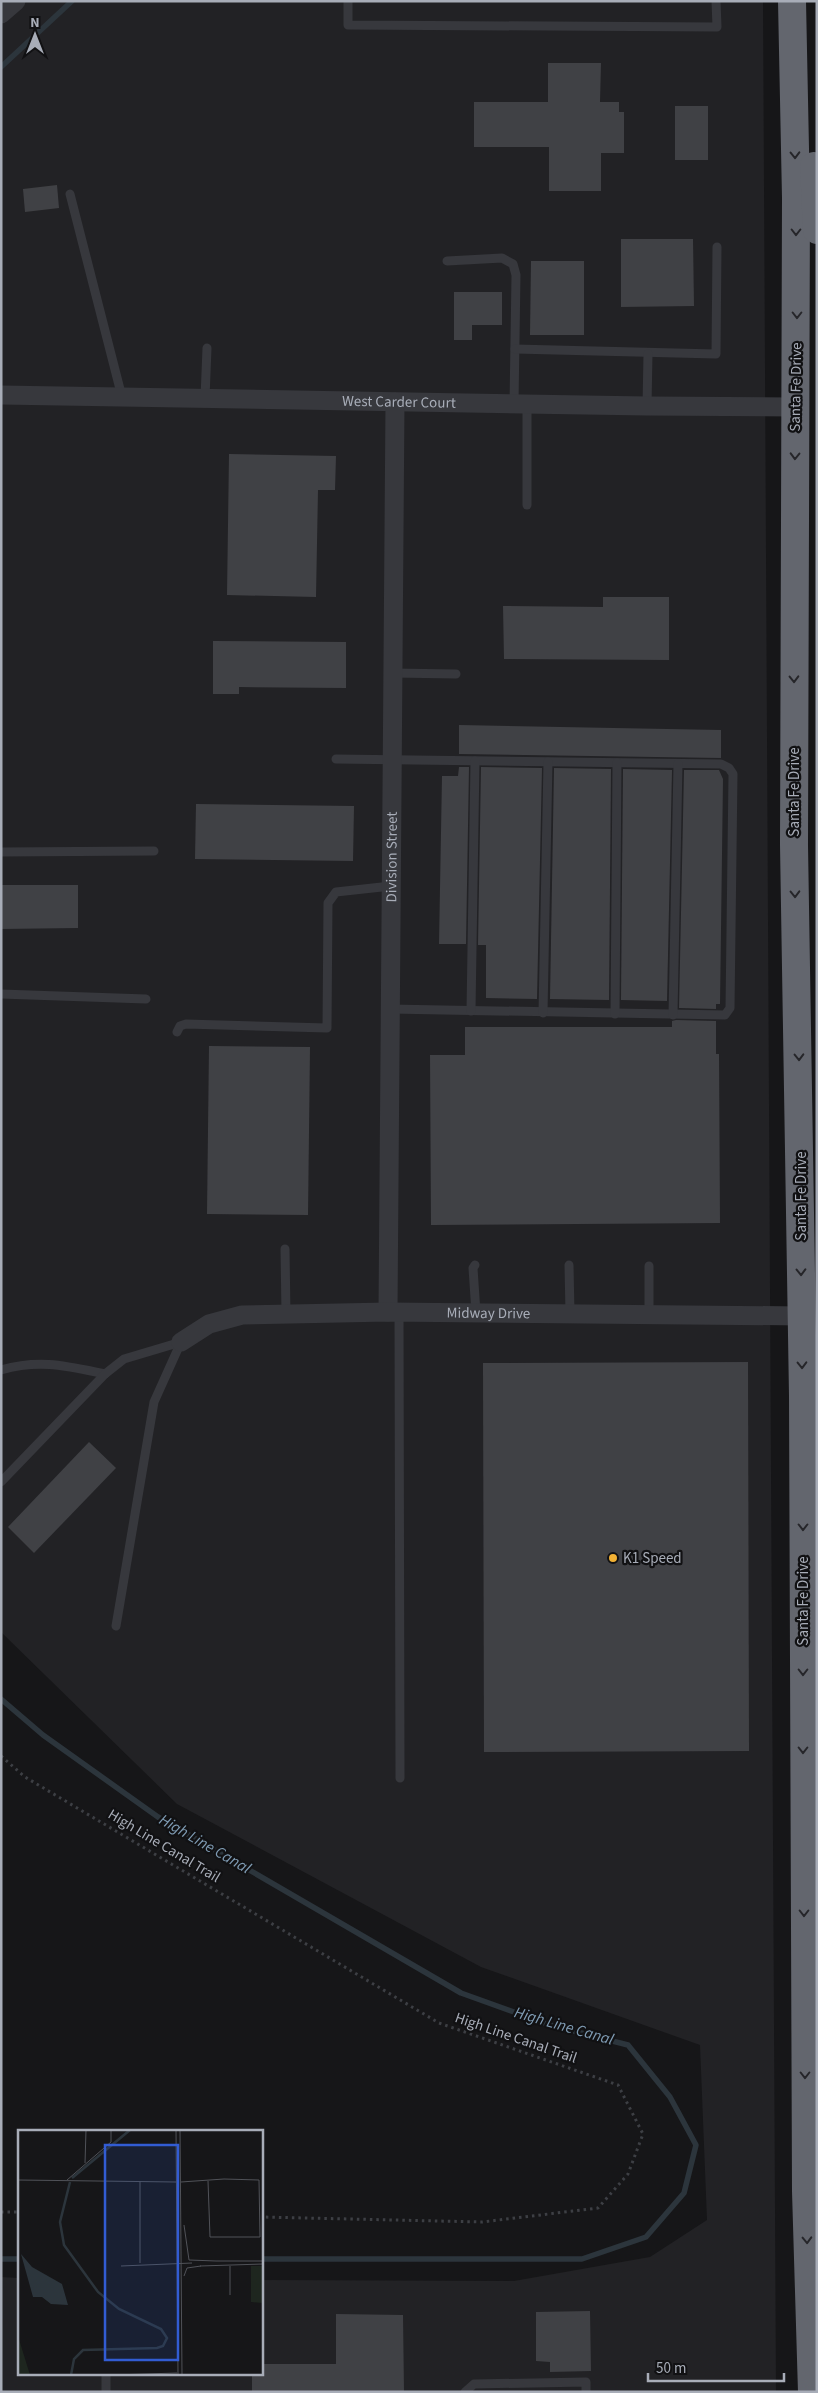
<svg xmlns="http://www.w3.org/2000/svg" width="818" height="2393" font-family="'Source Sans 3',sans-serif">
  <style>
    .built { fill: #222225 }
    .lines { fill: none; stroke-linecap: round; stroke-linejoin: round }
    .stream { stroke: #2c353c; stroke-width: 5.5 }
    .building { fill: #404145 }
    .path { stroke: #3d3f44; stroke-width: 3; stroke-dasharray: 2.5 4; stroke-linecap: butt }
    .lane { stroke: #37383d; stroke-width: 9 }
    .street { stroke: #37383d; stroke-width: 19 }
    .highway { stroke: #63666e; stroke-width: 28 }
    .oneway { stroke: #26262a }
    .poi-dot { fill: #f2b134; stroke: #111113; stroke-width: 2 }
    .labels { text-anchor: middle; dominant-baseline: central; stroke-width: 4.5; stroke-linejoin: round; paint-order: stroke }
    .street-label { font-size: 15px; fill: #a8adb8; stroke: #111113 }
    .poi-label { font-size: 15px; fill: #a8adb8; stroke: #111113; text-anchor: start }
    .water-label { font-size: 16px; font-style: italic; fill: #7f9bb3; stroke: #111113 }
    .inset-river { fill: none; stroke: #2c353c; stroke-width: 2.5 }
    .inset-road { fill: none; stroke: #505258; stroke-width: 1 }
    .view { fill: #325cd3; fill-opacity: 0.15; stroke: #325cd3; stroke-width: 2.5 }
    .inset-edge { fill: none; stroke: #a8adb8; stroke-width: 2.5 }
  </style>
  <rect width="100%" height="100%" fill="#161618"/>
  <!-- built -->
  <polygon class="built" points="1,1 763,1 776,2392 1,2392 1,2277 19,2278 19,2374 261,2374 261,2280 514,2281 650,2257 707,2220 700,2045 481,1967 177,1804 1,1632"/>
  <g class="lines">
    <!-- stream -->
    <g class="stream">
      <polyline points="1,67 72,1"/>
      <polyline points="1,1699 43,1735 158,1817 461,1993 550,2025 628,2045 670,2097 696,2145 684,2193 646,2237 582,2259 261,2259"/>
      <polyline points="1,2259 19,2259"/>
    </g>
  </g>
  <!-- building -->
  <g class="building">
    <polygon points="548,63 601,63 600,102 619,102 619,112 624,112 624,153 601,153 601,191 549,191 549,147 474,147 474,102 548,102"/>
    <rect x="675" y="106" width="33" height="54"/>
    <polygon points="57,185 59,208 25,212 23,189"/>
    <polygon points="621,239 693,239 694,306 621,307"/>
    <polygon points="531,261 584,261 584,335 530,335"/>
    <polygon points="454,292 502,292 502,325 472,325 472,340 454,340"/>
    <polygon points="229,454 336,456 335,490 318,490 316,597 227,595"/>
    <polygon points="603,597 669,597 669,660 504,659 503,606 603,607"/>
    <polygon points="213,641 346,642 346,688 239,687 239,694 213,694"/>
    <polygon points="459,725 721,730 721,758 459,754"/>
    <polygon points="459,767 469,767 466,944 439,944 442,776 458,776"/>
    <polygon points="481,767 542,768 537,999 486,998 486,945 478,945"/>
    <polygon points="554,768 611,769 609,1000 550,999"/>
    <polygon points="623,769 672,770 667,1001 621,1000"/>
    <polygon points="684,770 719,770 723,779 720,1004 716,1004 716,1009 679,1008"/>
    <polygon points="196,804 354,806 353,861 195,859"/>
    <polygon points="1,885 78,885 78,928 1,929"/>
    <polygon points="676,1020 716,1021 716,1054 719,1054 720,1223 431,1225 430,1055 465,1055 465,1027 672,1027 672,1021"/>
    <polygon points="209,1046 310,1047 308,1215 207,1214"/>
    <polygon points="748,1362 749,1751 484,1752 483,1363"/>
    <polygon points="89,1442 116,1468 34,1553 8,1527"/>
    <polygon points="590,2311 591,2371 550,2372 550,2362 536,2361 536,2312"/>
    <polygon points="336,2314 403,2315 404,2392 252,2392 252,2374 261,2374 261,2364 336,2364"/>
  </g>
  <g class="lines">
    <!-- path -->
    <g class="path">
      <polyline points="1,1756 25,1777 439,2023 618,2085 643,2134 628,2174 598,2208 482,2222 261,2217"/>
      <polyline points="1,2212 19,2212"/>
    </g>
    <!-- lane -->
    <g class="lane">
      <polyline points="348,1 348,25 717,27 716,1"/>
      <polyline points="70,194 122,397"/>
      <polyline points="447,261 502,258 513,264 516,275 514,404"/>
      <polyline points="515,349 716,354 717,247"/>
      <polyline points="205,398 207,348"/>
      <polyline points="527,404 527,505"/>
      <polyline points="647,406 648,354"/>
      <polyline points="393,673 456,674"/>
      <polyline points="336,759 721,764 729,768 733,774 730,1008 725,1015 390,1009"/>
      <polyline points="1,852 154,851"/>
      <polyline points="1,994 146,999"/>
      <polyline points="471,1011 475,761"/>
      <polyline points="543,1013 548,762"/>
      <polyline points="615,1014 617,763"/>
      <polyline points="673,1015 678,764"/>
      <polyline points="177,1032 180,1026 186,1024 327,1028 328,903 336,892 391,886"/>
      <polyline points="285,1249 286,1314"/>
      <polyline points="475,1265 473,1268 476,1313"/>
      <polyline points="569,1265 570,1313"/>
      <polyline points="649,1266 649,1314"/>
      <polyline points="399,1312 400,1778"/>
      <path d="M1,1370c39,-11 65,-4 104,4"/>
      <polyline points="1,1482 105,1374 124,1359 181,1342"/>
      <polyline points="116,1626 154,1402 181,1342"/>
      <polyline points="106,2392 106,2374"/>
      <polyline points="465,2392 474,2384 586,2382 586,2392"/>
    </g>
    <!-- street -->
    <g class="street">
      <polyline points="1,14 16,1"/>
      <path id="s1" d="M1,395l646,11 148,1"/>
      <path id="s2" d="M388,1312l7,-910"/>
      <path id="s3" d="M181,1342l28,-18 33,-9 146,-3 414,4"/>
    </g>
    <!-- highway -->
    <g class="highway">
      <polyline points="792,1 796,198 794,845 803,1396 806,2191 812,2392"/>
      <polyline points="814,166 817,230"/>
    </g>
  </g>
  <!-- one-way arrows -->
  <defs><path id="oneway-chevron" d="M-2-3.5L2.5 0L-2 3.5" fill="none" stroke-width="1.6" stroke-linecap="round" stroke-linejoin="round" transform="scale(1.25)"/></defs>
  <g class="oneway">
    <use href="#oneway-chevron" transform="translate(795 155) rotate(89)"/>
    <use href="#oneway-chevron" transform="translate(796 232) rotate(90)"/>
    <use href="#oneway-chevron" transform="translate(797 315) rotate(90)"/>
    <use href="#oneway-chevron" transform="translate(795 456) rotate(91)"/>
    <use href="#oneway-chevron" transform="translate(794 679) rotate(89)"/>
    <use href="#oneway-chevron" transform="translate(795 894) rotate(89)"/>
    <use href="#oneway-chevron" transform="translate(799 1057) rotate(89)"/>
    <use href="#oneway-chevron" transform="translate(801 1272) rotate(89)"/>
    <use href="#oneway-chevron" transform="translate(802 1365) rotate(89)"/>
    <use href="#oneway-chevron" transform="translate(803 1527) rotate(90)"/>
    <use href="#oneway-chevron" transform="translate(803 1672) rotate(90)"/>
    <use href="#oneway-chevron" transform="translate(803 1750) rotate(90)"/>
    <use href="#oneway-chevron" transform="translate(804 1913) rotate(90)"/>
    <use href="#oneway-chevron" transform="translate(805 2075) rotate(90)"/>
    <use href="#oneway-chevron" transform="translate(807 2240) rotate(88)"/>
  </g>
  <!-- markers -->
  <circle class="poi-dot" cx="613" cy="1558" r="5"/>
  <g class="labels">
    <!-- street labels -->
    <g class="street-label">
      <text transform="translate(796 387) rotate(-89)">Santa Fe Drive</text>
      <text stroke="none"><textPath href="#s1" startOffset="398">West Carder Court</textPath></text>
      <text transform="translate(794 792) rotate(-90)">Santa Fe Drive</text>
      <text stroke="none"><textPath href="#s2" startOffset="455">Division Street</textPath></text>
      <text transform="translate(801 1196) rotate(-90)">Santa Fe Drive</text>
      <text stroke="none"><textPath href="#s3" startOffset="314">Midway Drive</textPath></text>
      <text transform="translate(803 1601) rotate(-90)">Santa Fe Drive</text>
      <text transform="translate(164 1846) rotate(31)">High Line Canal Trail</text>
      <text transform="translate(516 2038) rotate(19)">High Line Canal Trail</text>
    </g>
    <!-- poi labels -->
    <g class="poi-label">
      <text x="623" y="1558">K1 Speed</text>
    </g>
    <!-- water labels -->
    <g class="water-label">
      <text transform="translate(205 1844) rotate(30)">High Line Canal</text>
      <text transform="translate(564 2026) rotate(16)">High Line Canal</text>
    </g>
  </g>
  <!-- overview -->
  <g transform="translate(18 2130)">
    <rect width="245" height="245" fill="#161618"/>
    <path d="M233,136h12v37l-12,-1zM0,206l12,39h-12z" fill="#1e261f"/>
    <path d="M3,124l11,13 30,17 6,21 -17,-1 -9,-7h-9z" fill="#2c353c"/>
    <path class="inset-river" d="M54,48l58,-48M52,52l-10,40 4,23 34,47 21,17 42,20 6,9 -4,8 -6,2 -74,2 -9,9 -3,16"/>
    <path class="inset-road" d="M158,0l2,245M162,0l2,245M67,33l1,-33M0,50l158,2M49,50l44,-38v-12M163,52l43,-3 35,1 1,57h-50l-2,-56M166,95l5,35 27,1M198,131h47M122,133v-82M103,136l71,-3M182,136l63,-2M166,146l3,-8 14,-2M212,165v-29M95,245l64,-2"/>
    <path class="view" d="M87,15h73v215h-73z"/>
    <rect width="245" height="245" class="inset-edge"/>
  </g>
  <!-- border -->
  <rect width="818" height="2393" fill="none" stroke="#a8adb8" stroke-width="5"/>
  <!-- north arrow -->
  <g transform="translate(35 35)" stroke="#111113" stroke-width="4" paint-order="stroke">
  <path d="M0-4L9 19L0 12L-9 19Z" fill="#a8adb8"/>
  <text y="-8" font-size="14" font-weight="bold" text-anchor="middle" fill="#a8adb8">N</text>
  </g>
  <!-- scale -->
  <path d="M648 2373v8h136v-8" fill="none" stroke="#a8adb8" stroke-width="2.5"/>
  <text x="656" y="2373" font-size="15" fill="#a8adb8" stroke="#111113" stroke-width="4" paint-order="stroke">50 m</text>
</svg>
